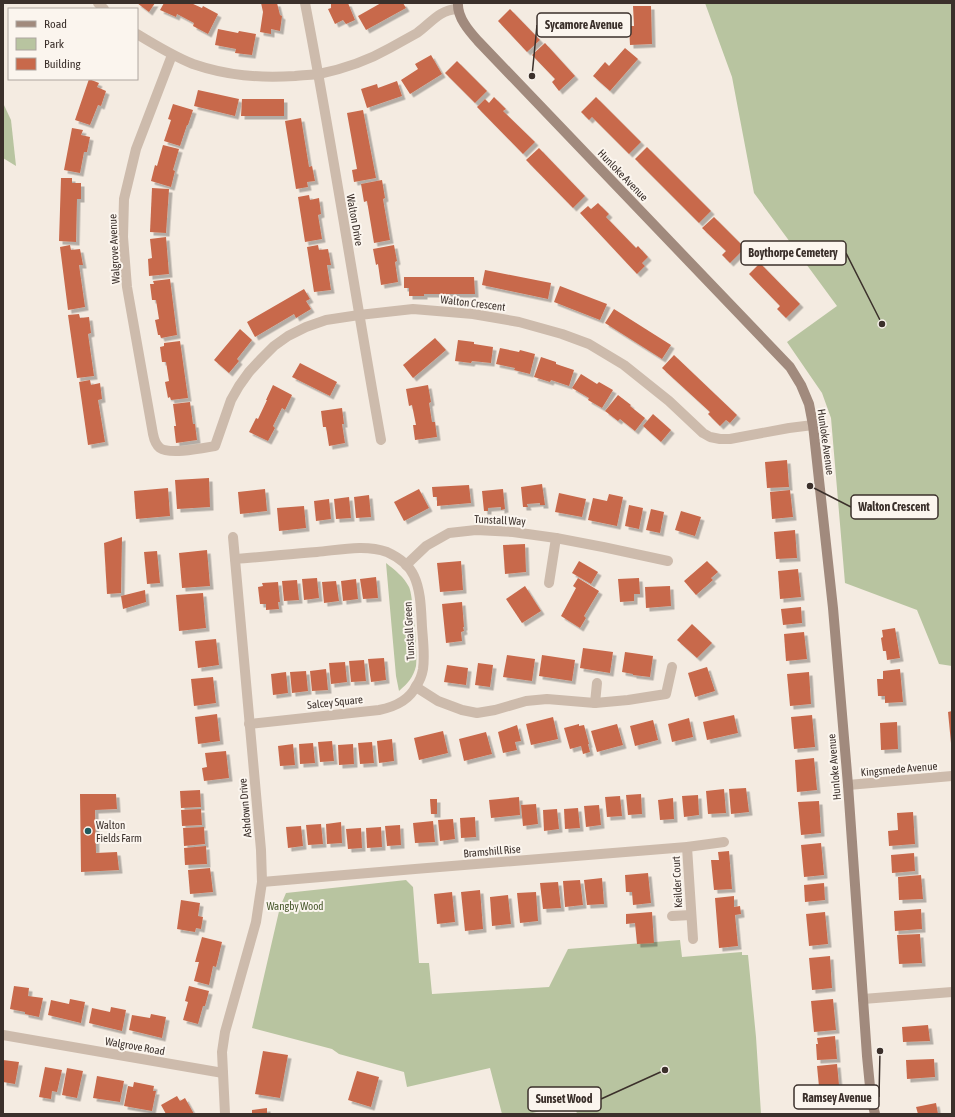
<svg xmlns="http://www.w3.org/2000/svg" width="955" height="1117" font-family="'Asap Condensed',sans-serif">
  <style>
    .green { fill: #b8c4a0 }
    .building { fill: #c8694b; filter: url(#shadow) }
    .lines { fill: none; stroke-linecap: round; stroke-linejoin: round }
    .street { stroke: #cdbbac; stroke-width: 10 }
    .secondary { stroke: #a18a7d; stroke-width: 10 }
    .poi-dot { fill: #1f5a5e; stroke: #fbf5ee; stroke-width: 1.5 }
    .labels { text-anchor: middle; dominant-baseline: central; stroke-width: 4; stroke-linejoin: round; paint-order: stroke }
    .street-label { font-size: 11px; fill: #3b302b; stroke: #fbf5ee }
    .poi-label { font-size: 11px; fill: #3b302b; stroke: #fbf5ee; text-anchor: start }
    .park-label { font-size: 11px; fill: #4a5a2e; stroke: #fbf5ee }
    .leader { fill: none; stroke: #3b302b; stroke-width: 1.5 }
    .callout-dot { fill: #3b302b; stroke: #fbf5ee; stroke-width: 1.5 }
    .callout { fill: #fbf5ee; stroke: #3b302b; stroke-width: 1.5 }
    .callout-label { font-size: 12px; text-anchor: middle; font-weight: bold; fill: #3b302b }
  </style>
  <defs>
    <filter id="shadow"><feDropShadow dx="3.5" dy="3.5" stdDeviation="0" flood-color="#0004"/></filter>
  </defs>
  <rect width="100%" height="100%" fill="#f4ebe1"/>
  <!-- green -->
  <g class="green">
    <polygon points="705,3 952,3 952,666 939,664 917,610 845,583 831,418 822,393 787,342 837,306 754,193 732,77"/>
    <polygon points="3,103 11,120 16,166 3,158"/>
    <path d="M386,563c9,7 18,14 23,24 4,7 9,71 7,79 -3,12 -8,17 -17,25l-3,-15z"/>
    <polygon points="406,880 413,887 419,963 429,963 432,994 549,987 568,949 680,940 682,957 742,952 742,955 748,955 756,1037 761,1114 577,1114 574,1102 529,1114 502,1114 490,1068 407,1087 404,1072 339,1054 332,1049 252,1028 280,907 286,893"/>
  </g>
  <!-- building -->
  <g class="building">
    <polygon points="137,3 155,3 149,12"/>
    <polygon points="164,3 191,3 202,8 203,6 218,14 208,34 193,26 194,23 177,14 176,17 160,10"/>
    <polygon points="261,3 277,3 280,15 282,16 280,31 271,29 271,34 260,32 263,12"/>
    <polygon points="331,3 348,3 355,20 346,24 343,20 335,24 328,9 331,8"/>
    <polygon points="381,3 403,3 406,8 366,30 358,16"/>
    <polygon points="633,6 651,6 652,44 630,45 629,26 634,26"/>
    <polygon points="510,9 540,40 527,52 498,21"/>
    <polygon points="218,29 238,33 239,31 256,34 252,55 235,53 236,49 215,45"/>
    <polygon points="545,43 575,76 559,91 552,82 555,79 532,55"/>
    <polygon points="625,48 638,59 610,91 593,76 605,62 609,66"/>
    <polygon points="431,55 442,74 410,94 401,80 418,69 415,64"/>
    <polygon points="457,61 487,91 475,103 445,73"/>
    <polygon points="89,79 99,83 97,87 106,91 101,106 98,105 90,125 75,120"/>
    <polygon points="397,81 402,96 367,108 361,89 377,84 378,88"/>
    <polygon points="198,90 239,99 235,116 194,106"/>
    <polygon points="494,97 506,109 503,111 535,142 523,154 477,107 485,99 489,103"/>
    <polygon points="596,97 641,142 629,154 592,117 589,120 581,112"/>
    <polygon points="242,99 284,99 284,116 241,116"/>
    <polygon points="173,104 193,110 188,125 187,125 180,146 164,141 171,120 168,119"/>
    <polygon points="363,110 376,178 354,182 352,170 357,169 347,113"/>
    <polygon points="301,118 309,167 312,166 315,181 307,182 308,187 296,189 285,121"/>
    <polygon points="72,128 83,130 81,135 90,137 87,152 84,152 80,173 64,170"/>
    <polygon points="163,145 179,149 173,170 175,171 171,187 151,181 155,165 157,166"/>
    <polygon points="647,147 711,211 699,223 635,159"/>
    <polygon points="539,148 585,196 573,208 526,160"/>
    <polygon points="61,178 72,178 72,183 81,183 81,199 77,199 76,242 59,241"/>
    <polygon points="382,180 385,198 383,199 390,240 374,243 367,201 364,202 361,184"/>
    <polygon points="152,188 169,189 166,233 150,232"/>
    <polygon points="309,195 310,200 319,198 321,214 318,215 322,239 305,242 298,197"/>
    <polygon points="598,203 609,214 606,217 636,248 638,246 648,257 642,263 645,266 637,274 580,213 588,206 591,209"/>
    <polygon points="714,217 745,248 730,263 722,255 726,251 702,228"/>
    <polygon points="166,237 169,274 149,276 148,259 152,258 150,239"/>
    <polygon points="70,245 71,250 80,249 83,265 79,265 85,307 68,310 60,247"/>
    <polygon points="318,245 319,250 328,249 331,265 327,265 331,290 314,292 307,247"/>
    <polygon points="394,245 397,261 395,262 398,282 381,285 378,264 376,265 373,249"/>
    <polygon points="760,263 800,304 786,318 777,309 780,306 749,274"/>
    <polygon points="485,270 551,283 548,299 482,285"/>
    <polygon points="404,277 474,277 475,294 424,294 424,296 409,296 409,288 404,288"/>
    <polygon points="170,279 177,335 161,338 160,335 158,335 155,320 159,319 156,300 152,300 150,284 154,284 153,281"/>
    <polygon points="560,286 607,304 600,320 554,302"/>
    <polygon points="304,289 310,299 306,301 311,309 296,318 294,314 255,337 247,322"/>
    <polygon points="614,309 671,345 662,359 605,323"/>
    <polygon points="79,314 80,318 89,317 91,333 88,334 94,376 77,378 68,315"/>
    <polygon points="240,329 252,340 237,359 239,361 229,373 214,360"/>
    <polygon points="435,338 446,350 413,378 403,365"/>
    <polygon points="458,340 474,342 474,344 493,347 491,363 472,361 471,363 455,361"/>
    <polygon points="180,341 188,398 171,400 170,397 168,398 165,382 169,381 166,362 162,362 160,347 164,346 164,343"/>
    <polygon points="500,348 519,352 520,350 535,354 530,374 514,370 515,368 496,364"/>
    <polygon points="674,355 737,415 730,423 726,420 720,426 708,414 710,412 662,368"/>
    <polygon points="541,357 556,362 556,364 574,370 569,386 551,380 550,382 534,377"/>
    <polygon points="300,363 337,382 330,396 292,377"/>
    <polygon points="581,374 597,384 599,382 613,390 602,408 588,400 589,398 572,388"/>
    <polygon points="90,380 91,385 100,383 102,399 98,400 105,442 88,445 79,382"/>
    <polygon points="273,385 292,395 285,410 282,408 273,426 275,428 268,441 249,432 256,418 258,419 267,400 266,400"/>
    <polygon points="428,385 431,402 429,403 432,422 435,422 437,437 415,440 413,425 416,425 412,405 409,406 406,389"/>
    <polygon points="618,395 631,405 630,406 645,418 635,431 620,419 618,421 605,411"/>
    <polygon points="190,402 193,424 195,424 197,440 176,443 174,426 176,426 173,404"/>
    <polygon points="342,408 344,424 342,424 345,443 329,446 326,427 323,427 321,411"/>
    <polygon points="653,414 671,430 661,442 643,426"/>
    <polygon points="787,460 789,487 767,488 765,462"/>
    <polygon points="209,478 210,507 177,509 175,480"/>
    <polygon points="542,484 545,505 540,505 540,503 527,504 528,507 523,507 521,487"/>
    <polygon points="469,485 471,503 437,506 437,497 433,497 432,487"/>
    <polygon points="168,488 170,516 136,519 134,491"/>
    <polygon points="265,489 267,511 240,514 238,492"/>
    <polygon points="419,489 429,508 404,521 394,502"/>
    <polygon points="503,489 505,509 501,510 501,507 488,508 488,511 484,511 482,491"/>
    <polygon points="790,490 793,517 772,519 770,492"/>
    <polygon points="559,493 586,499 582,517 555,512"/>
    <polygon points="609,494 623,497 617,526 588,520 593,498 607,501"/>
    <polygon points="369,495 371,517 356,518 354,497"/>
    <polygon points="349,497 351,518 336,519 334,499"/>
    <polygon points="329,499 331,519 316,521 314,501"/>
    <polygon points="629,505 643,508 639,529 625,526"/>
    <polygon points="304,506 306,528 279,531 277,508"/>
    <polygon points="651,509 664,512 660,533 646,530"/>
    <polygon points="681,511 701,517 695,536 675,530"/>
    <polygon points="795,530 797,558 776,559 774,532"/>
    <polygon points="122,537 121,593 107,594 104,543"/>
    <polygon points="525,544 526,572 505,574 503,545"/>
    <polygon points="207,550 210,586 182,588 179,553"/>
    <polygon points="157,551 160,583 147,584 144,552"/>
    <polygon points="461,561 463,590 440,592 437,563"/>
    <polygon points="579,561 598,572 591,584 572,573"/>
    <polygon points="707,561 718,572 711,578 713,580 696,595 684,581"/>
    <polygon points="798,569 801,597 780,599 778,571"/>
    <polygon points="376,577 378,598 363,599 360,579"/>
    <polygon points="317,578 319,598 304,600 302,579"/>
    <polygon points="578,578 599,591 584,616 586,618 580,628 561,616 576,588 573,586"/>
    <polygon points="639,578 640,594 634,594 634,601 620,602 618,579"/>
    <polygon points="356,579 358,599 343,601 341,581"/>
    <polygon points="297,580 299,600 284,601 282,581"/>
    <polygon points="336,581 339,601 324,603 322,582"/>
    <polygon points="278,582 280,602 278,602 279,609 266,610 266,604 260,604 258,587 263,586 262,583"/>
    <polygon points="525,586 541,611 522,623 506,599"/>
    <polygon points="670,586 671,606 646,608 645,587"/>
    <polygon points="145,590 146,602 123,609 121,596"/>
    <polygon points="203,593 206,628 179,631 176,595"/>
    <polygon points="462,602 464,627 463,627 464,631 461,632 462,641 446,643 442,604"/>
    <polygon points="801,607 802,623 783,625 781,609"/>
    <polygon points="692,624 712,643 697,658 677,640"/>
    <polygon points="895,628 900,658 887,660 886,651 883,651 881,638 883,637 882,630"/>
    <polygon points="804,632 807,659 786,661 784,634"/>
    <polygon points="216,639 219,665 198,668 195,641"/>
    <polygon points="583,648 613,652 610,673 580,668"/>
    <polygon points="625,652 653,656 650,677 633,675 633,674 622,672"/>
    <polygon points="507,655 535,659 532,681 503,677"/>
    <polygon points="542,655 575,660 572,681 539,676"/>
    <polygon points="384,658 386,680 371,682 368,659"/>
    <polygon points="364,660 366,681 351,682 349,661"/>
    <polygon points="345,662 347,682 331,684 329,663"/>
    <polygon points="478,663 493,665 490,687 475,685"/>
    <polygon points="447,665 468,668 466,685 444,682"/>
    <polygon points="707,667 715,691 695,697 688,673"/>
    <polygon points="326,669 328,690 312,691 310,671"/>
    <polygon points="900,669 903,702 885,703 885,696 878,696 877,679 883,679 883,671"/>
    <polygon points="306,671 308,691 292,693 290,672"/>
    <polygon points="286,672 288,693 273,695 271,674"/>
    <polygon points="809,672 811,704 790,706 787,674"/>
    <polygon points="213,677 216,703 194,706 191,679"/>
    <polygon points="952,711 952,743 951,743 948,712"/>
    <polygon points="217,714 220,741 198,744 195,717"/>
    <polygon points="734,715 738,733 707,740 703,722"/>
    <polygon points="812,715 815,747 794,749 791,717"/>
    <polygon points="553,717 558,739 531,745 526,724"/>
    <polygon points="689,718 693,737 672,742 668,724"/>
    <polygon points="653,720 658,740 635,746 630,726"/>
    <polygon points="897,722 898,749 881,750 880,723"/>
    <polygon points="579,724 579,726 584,725 589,744 588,744 590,752 583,754 581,746 570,749 564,728"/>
    <polygon points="617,724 623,745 597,752 591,731"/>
    <polygon points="517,725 521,741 515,742 517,750 503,753 498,732"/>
    <polygon points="443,731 448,753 419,760 414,738"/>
    <polygon points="486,732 492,754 464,761 459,739"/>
    <polygon points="392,739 394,761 379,763 377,741"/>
    <polygon points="332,741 334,761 320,762 318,742"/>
    <polygon points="372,742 374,763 360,764 358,743"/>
    <polygon points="313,743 315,763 300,764 299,744"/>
    <polygon points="293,744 295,765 280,766 278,746"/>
    <polygon points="353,744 354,764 339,765 338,745"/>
    <polygon points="226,751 229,778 204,781 202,768 207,767 205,753"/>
    <polygon points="814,758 817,790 797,792 795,760"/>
    <polygon points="746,788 749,812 731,814 729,789"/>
    <polygon points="724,789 726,813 708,814 706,791"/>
    <polygon points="200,790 201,807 181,808 180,791"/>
    <polygon points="80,794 116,794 117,809 95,810 96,853 117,852 119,870 81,872"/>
    <polygon points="641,794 642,814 628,815 626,795"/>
    <polygon points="698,795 699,815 684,817 682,796"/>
    <polygon points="620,796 622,816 607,817 605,797"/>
    <polygon points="519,797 520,815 491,818 489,800"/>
    <polygon points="673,798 674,819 660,820 658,800"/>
    <polygon points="430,799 437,799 437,814 431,814"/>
    <polygon points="819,801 821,833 801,835 798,802"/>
    <polygon points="536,804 538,824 523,826 521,805"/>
    <polygon points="599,805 601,825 586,827 584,806"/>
    <polygon points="578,808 580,828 565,829 564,809"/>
    <polygon points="201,809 202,825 182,826 181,810"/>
    <polygon points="557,809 559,829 544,831 543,810"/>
    <polygon points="913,812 915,844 889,846 888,831 898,830 897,813"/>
    <polygon points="475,817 476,837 461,838 460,818"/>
    <polygon points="453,819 455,839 440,841 438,820"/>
    <polygon points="433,821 435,842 415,843 413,823"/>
    <polygon points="341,822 342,843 327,844 326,824"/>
    <polygon points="321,824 323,844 308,845 306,825"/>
    <polygon points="400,825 401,845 387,846 385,826"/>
    <polygon points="301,826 303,846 288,848 286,827"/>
    <polygon points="204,827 205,844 184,846 183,828"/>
    <polygon points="381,827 382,847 367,848 366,828"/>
    <polygon points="361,828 362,848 348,849 346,829"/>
    <polygon points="821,843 824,875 804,877 801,845"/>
    <polygon points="206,846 207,864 185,865 184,848"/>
    <polygon points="729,851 732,889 714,890 711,860 719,860 718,852"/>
    <polygon points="914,853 915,871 892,873 891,855"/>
    <polygon points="210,868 213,892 190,894 188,870"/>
    <polygon points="648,873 651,903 633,905 632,892 626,892 625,875"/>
    <polygon points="921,875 923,899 899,900 898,877"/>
    <polygon points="602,878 604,904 587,905 584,880"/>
    <polygon points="580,880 583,905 565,907 563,881"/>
    <polygon points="558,882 561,908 543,909 540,883"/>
    <polygon points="824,883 825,900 805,902 804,885"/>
    <polygon points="480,890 483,929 465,931 461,892"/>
    <polygon points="452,892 455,922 437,924 434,894"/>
    <polygon points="536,892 538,921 520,923 517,893"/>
    <polygon points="508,895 511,924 492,926 490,897"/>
    <polygon points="734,896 734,907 740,906 741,914 735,915 738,946 719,948 715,898"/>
    <polygon points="181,900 200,903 198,916 203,917 201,929 196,928 195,932 177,929"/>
    <polygon points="921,909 922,929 895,931 894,911"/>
    <polygon points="652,912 654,943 637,944 635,923 626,924 626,914"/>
    <polygon points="825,912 828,944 809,946 806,914"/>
    <polygon points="920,934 922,963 899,964 897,935"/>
    <polygon points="202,937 222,942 216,967 213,966 209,985 194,981 199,962 195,962"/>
    <polygon points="830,956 832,988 812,990 809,958"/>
    <polygon points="14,986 29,988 28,996 43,998 39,1017 25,1014 25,1012 10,1009"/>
    <polygon points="189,986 209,991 205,1006 203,1006 198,1024 183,1020 188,1002 185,1001"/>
    <polygon points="70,999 85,1002 81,1023 48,1015 51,1000 69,1004"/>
    <polygon points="833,999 836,1030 814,1032 811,1001"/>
    <polygon points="111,1007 126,1010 122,1031 89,1023 92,1008 110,1012"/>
    <polygon points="151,1014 166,1017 162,1038 129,1030 132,1015 150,1018"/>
    <polygon points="928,1025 930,1041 903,1042 902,1027"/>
    <polygon points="835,1036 837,1059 817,1060 816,1044 818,1044 817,1038"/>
    <polygon points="263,1051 288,1055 280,1098 255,1094"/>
    <polygon points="934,1059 935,1077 907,1079 906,1060"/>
    <polygon points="3,1060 19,1062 15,1084 3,1082"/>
    <polygon points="837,1064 840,1096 820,1097 817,1066"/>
    <polygon points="45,1067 62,1070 57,1092 52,1091 51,1099 39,1097"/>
    <polygon points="67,1068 83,1071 77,1098 62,1095"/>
    <polygon points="357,1071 379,1077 371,1107 348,1100"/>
    <polygon points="97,1076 124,1081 120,1102 93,1098"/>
    <polygon points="134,1082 154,1086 153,1091 156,1091 152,1111 124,1106 128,1086 133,1087"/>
    <polygon points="177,1096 180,1101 185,1098 194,1114 166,1114 161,1105"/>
    <polygon points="936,1103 938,1114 918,1114 916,1107"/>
    <polygon points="267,1108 267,1114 252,1114 252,1110"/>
  </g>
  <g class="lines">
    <!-- street -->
    <g class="street">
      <polyline points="98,3 104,9"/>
      <path d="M305,3c28,145 50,292 76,437"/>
      <path d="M137,34c18,11 36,22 56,30 35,12 66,14 102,12 8,-1 16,-1 24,-2 24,-5 50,-14 71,-26 9,-5 18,-10 27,-15 14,-10 22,-23 40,-24"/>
      <path d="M172,55l-36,94 -12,50 -1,38 4,50 26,147c1,5 3,11 7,14 10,7 43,0 55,-2l16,-46 8,-14 10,-14 13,-14 12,-12 14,-10 18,-9 20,-7 33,-5 54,-6 60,5 46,8 43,12 27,10 35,21 45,36 34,32 7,4 10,2h10l59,-11 24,-3"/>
      <path d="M235,559c28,-2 55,-5 82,-7 22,-2 48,-8 70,0 11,5 22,13 27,24 7,15 7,34 8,51 1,14 3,28 1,42 -1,6 -4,13 -7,17 -7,15 -22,21 -37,24l-130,14"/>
      <polyline points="406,565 426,546 449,533 476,530 513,532 556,538 603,547 668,561"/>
      <polyline points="549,583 556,538"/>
      <polyline points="416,687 438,701 462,710 477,713 495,710 526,701 547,699 595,703 628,700 666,694 672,667"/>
      <polyline points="595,703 597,683"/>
      <polyline points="848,785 952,776"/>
      <polyline points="687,847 693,939"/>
      <polyline points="262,882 415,869 687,847 724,842"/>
      <polyline points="672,916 691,915"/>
      <polyline points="863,999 952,992"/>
      <polyline points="3,1035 223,1073"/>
      <polyline points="225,1114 222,1052 225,1032 256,922 262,882 261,850 233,537"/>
    </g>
    <!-- secondary -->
    <path class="secondary" d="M458,3c-1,14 11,28 20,38l312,326 11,18 8,19 4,21 20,183 15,177 19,271 4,41 4,17"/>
  </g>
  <!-- markers -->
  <circle class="poi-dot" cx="88" cy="831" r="4"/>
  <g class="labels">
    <!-- street labels -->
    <g class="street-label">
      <text transform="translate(623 175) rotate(46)">Hunloke Avenue</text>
      <text transform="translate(355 220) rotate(80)">Walton Drive</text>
      <text transform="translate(114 249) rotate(-93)">Walgrove Avenue</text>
      <text transform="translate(473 303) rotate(7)">Walton Crescent</text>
      <text transform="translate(826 442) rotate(82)">Hunloke Avenue</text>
      <text transform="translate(500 520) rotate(3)">Tunstall Way</text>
      <text transform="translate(409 631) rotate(-93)">Tunstall Green</text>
      <text transform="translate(335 702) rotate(-6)">Salcey Square</text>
      <text transform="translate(834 767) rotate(-95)">Hunloke Avenue</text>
      <text transform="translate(899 769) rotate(-5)">Kingsmede Avenue</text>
      <text transform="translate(245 808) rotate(-95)">Ashdown Drive</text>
      <text transform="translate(492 851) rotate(-5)">Bramshill Rise</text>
      <text transform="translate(677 882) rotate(-93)">Keilder Court</text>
      <text transform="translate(135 1046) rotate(10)">Walgrove Road</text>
    </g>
    <!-- poi labels -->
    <g class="poi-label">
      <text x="96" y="825">Walton<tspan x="96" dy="13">Fields Farm</tspan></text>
    </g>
    <!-- park labels -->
    <g class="park-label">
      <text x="295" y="906">Wangby Wood</text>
    </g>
  </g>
  <!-- callouts -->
  <path class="leader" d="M532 76L537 25M882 324L846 253M810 486L851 507M880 1051L879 1097M665 1070L601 1099"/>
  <g class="callout-dot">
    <circle cx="532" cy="76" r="4"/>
    <circle cx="882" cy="324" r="4"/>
    <circle cx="810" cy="486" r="4"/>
    <circle cx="880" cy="1051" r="4"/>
    <circle cx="665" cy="1070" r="4"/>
  </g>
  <g class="callout">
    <rect x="537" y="13" width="94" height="24" rx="4"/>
    <rect x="741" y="241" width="105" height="24" rx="4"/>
    <rect x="851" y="495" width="87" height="24" rx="4"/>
    <rect x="794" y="1085" width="85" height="24" rx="4"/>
    <rect x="528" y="1087" width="73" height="24" rx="4"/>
  </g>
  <g class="callout-label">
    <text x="584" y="29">Sycamore Avenue</text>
    <text x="793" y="257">Boythorpe Cemetery</text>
    <text x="894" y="511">Walton Crescent</text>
    <text x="837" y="1102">Ramsey Avenue</text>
    <text x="564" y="1103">Sunset Wood</text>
  </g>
  <!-- border -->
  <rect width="955" height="1117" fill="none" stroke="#3b302b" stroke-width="8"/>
  <!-- legend -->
  <rect x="8" y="8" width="130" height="72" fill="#fbf5ee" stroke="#aea6a0"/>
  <rect x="16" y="21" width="20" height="6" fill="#a18a7d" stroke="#aea6a0"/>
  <text x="44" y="28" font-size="12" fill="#3b302b">Road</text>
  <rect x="16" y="38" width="20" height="12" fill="#b8c4a0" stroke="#aea6a0"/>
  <text x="44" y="48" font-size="12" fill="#3b302b">Park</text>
  <rect x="16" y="58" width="20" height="12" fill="#c8694b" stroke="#aea6a0"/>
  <text x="44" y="68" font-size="12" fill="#3b302b">Building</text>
</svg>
